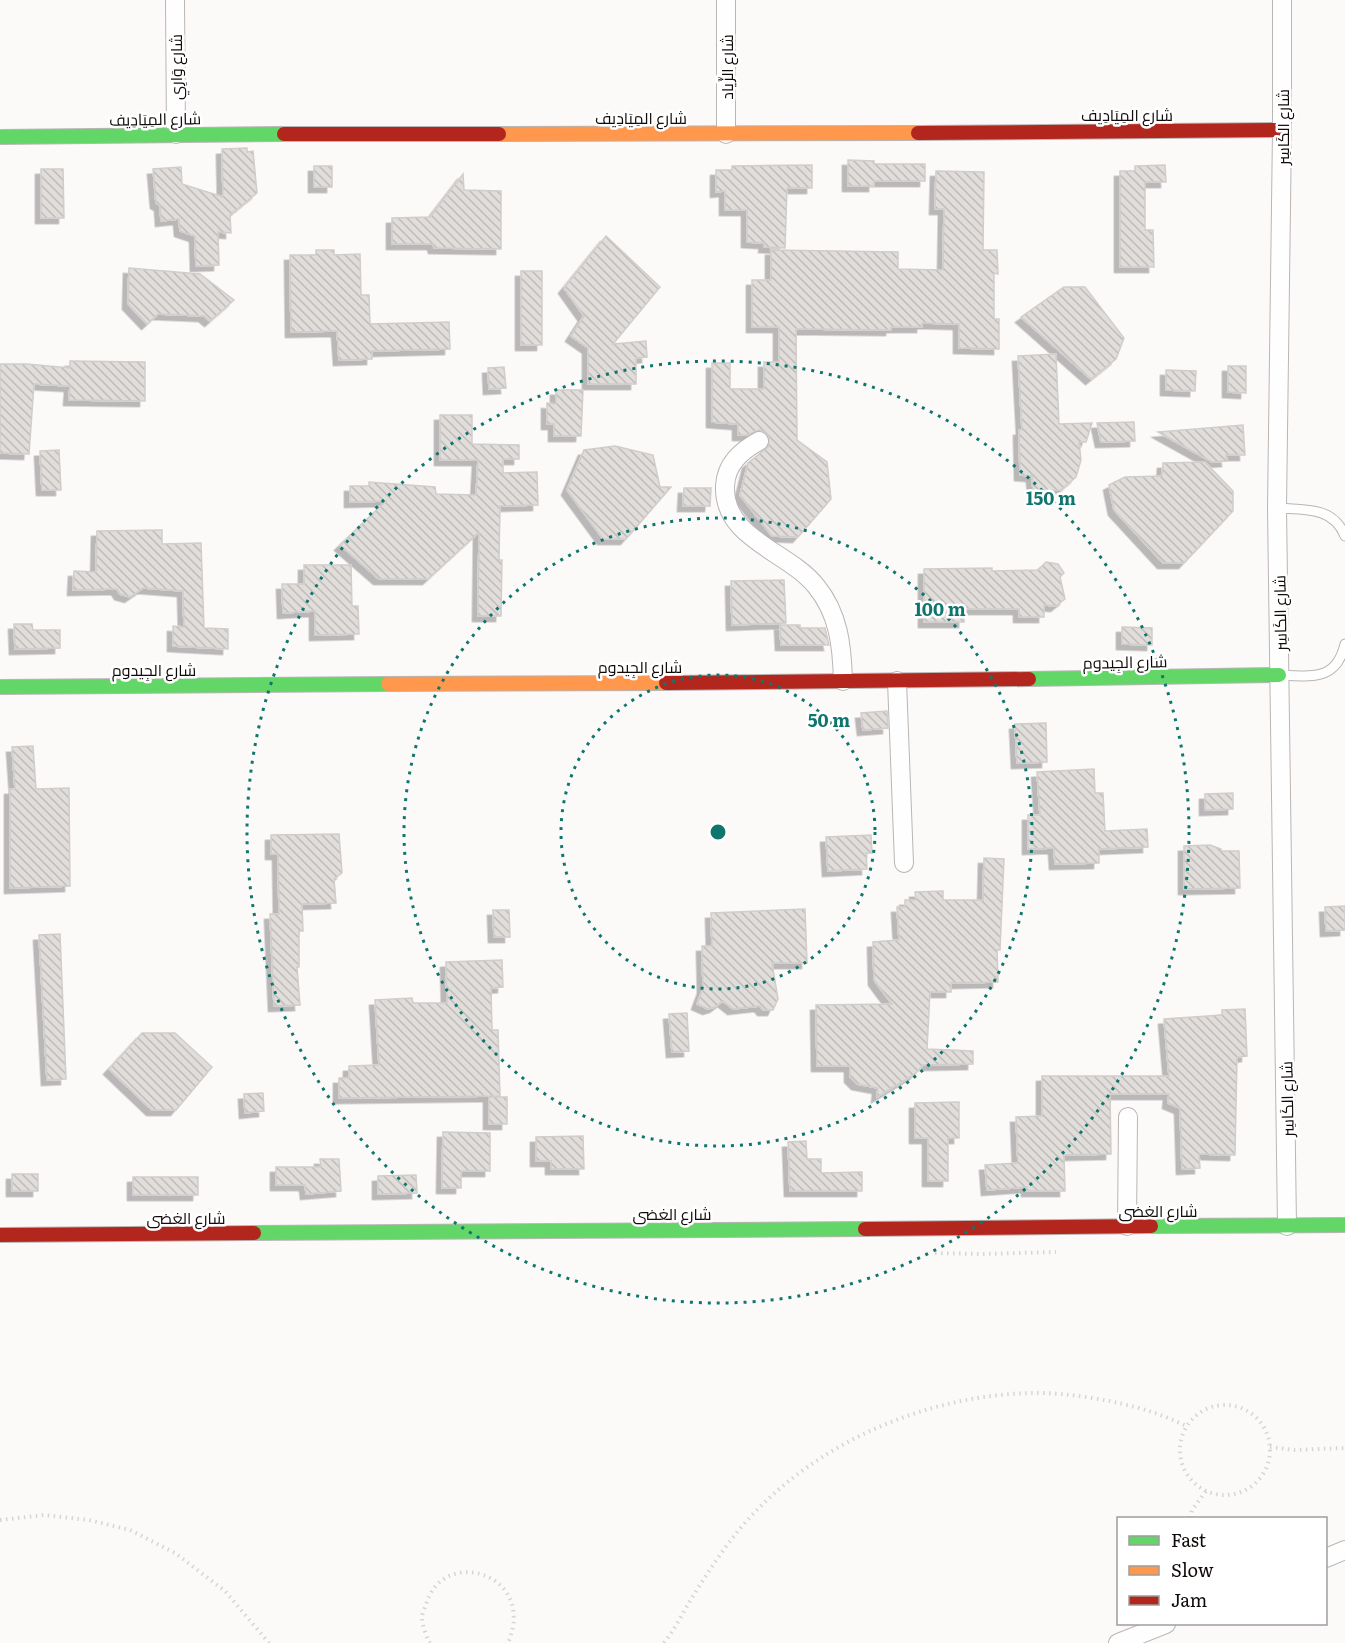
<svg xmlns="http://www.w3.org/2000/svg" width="1345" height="1643" font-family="Literata,Cairo,serif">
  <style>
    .building { fill: url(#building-back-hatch); stroke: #d1cdcb; stroke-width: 1.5; filter: url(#shadow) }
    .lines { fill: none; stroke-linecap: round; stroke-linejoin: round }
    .lane-casing { stroke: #b9b6b4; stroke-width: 11 }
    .street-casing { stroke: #b9b6b4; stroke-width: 20 }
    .fast-casing { stroke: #b9b6b4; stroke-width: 16 }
    .slow-casing { stroke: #b9b6b4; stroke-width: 16 }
    .jam-casing { stroke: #b9b6b4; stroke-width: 16 }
    .path { stroke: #d5d5d4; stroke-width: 4; stroke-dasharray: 1.5 4.5; stroke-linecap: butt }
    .lane { stroke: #fffefe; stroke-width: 9 }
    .street { stroke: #fffefe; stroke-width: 18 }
    .fast { stroke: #63d668; stroke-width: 14 }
    .slow { stroke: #ff974d; stroke-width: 14 }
    .jam { stroke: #b3261e; stroke-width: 14 }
    .ring { fill: none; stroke: #0f766e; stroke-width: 3; stroke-dasharray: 3 6 }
    .labels { text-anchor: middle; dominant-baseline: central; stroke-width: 5; stroke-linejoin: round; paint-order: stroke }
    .street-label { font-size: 16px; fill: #100a08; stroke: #fff }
    .centre { fill: #0f766e; stroke: #fff; stroke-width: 3 }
    .ring-label { font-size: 18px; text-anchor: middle; font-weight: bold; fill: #0f766e; stroke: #fff; stroke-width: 5; stroke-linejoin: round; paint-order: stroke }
  </style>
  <defs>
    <pattern id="building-back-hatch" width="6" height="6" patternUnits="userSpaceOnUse" patternTransform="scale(1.5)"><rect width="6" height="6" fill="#e1dddb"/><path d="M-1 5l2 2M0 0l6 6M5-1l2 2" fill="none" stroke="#c0bcba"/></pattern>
    <filter id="shadow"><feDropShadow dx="-5.5" dy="5.5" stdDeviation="0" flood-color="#0004"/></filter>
  </defs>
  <rect width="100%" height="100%" fill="#fcfaf9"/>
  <!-- building -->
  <g class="building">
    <polygon points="247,148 247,152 253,151 257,193 230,215 231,233 218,232 219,265 196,266 195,236 180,231 179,219 161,221 160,205 156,203 153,169 181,167 182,184 223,197 222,149"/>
    <polygon points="848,160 874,161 874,164 925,164 925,181 874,181 874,186 848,186"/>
    <polygon points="812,165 812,188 787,188 785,248 764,247 765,243 747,242 747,210 725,210 725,191 716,192 716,170 732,170 732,166"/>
    <polygon points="1165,165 1166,182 1145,182 1145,230 1153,230 1154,267 1120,267 1120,171 1135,171 1135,166"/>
    <rect x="314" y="166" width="18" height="21"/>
    <polygon points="41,169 63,169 64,218 41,218"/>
    <polygon points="936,171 984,172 983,250 997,250 998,274 994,273 994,319 999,319 999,349 959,348 959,324 922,323 922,327 891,327 891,330 796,329 797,440 827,462 831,499 798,537 772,536 740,495 748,463 768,447 769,436 765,432 759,430 747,435 738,435 738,424 712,422 712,363 730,363 730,389 764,389 764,362 779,362 779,327 752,327 752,280 771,280 771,250 898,252 898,269 943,270 944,209 935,209"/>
    <polygon points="463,174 464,190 501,191 501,249 434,248 433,244 392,244 392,218 430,217"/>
    <polygon points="606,236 660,287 613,344 646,341 647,357 636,358 636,384 588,384 588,348 571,336 584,316 564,288"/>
    <polygon points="316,250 334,250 334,255 360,254 361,295 369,295 370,324 449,322 450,349 372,351 372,359 339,360 337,331 291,332 290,255 316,255"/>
    <polygon points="129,268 200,274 234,300 210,321 204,316 158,314 147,324 128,304"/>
    <rect x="521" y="271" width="21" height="74"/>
    <polygon points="1064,287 1085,287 1124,338 1116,359 1091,379 1021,317"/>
    <polygon points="1056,354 1059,424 1092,423 1086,442 1079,442 1081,460 1076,477 1061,490 1033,491 1032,476 1020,475 1019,430 1022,430 1018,356"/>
    <polygon points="70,361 145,362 145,401 69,400 70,386 34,384 29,454 0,453 0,364 27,364 70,368"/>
    <polygon points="1228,366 1246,366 1246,393 1228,392"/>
    <polygon points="504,367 506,388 489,389 488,368"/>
    <polygon points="1166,370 1196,371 1195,391 1166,390"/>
    <polygon points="556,390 583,390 581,436 554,436 554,424 547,424 547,403 556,404"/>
    <polygon points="440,415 472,415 472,444 519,445 519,459 503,459 503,473 537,472 538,505 500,506 499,560 502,560 501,616 478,616 479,532 428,579 379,579 340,545 386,501 350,502 350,486 369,486 369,482 435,487 436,494 476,495 478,460 440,460"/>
    <polygon points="1134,422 1135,441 1101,442 1097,423"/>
    <polygon points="1243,425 1245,455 1226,455 1227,461 1212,462 1158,432"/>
    <polygon points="615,446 653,455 660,487 671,487 626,539 603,539 567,490 584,450"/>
    <polygon points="59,450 61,490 42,490 40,451"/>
    <polygon points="1205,462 1233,491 1233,511 1184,563 1163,563 1114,510 1109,485 1125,477 1162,476 1163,463"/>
    <polygon points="684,488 711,488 710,506 683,506"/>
    <polygon points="162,530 162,544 201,543 204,628 228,629 228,649 173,646 173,626 184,627 183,591 143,588 130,597 120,594 117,589 73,590 74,571 96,572 97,531"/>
    <polygon points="1046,562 1058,564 1064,573 1060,577 1065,599 1056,606 1044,605 1044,617 1019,617 1019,609 964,609 964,622 924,622 924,569 992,568 992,571 1038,570"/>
    <polygon points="304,565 351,565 352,606 358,606 359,634 315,635 315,611 283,613 282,584 304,584"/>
    <polygon points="784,580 786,623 732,625 731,581"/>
    <polygon points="14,624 32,624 33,630 60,630 60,648 15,649"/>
    <polygon points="780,625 800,625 800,628 825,628 829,645 781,645"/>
    <polygon points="1122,627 1152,628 1152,645 1122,644"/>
    <polygon points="887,711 888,728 863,730 861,713"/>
    <polygon points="1046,723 1047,762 1017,763 1015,724"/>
    <polygon points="33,746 36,789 69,788 70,886 10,888 10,789 15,789 12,747"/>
    <polygon points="1094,769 1095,793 1103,793 1105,831 1147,829 1148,847 1099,849 1099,863 1055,864 1054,848 1028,849 1028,815 1040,815 1037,772"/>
    <polygon points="1233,793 1233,809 1205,810 1205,794"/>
    <polygon points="339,834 342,873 334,879 336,903 302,904 303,931 299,931 299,967 297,967 300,1005 274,1006 270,914 279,914 278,854 271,854 271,835"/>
    <polygon points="871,835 872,853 866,853 867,869 828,871 826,837"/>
    <polygon points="1210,845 1221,849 1221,851 1239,851 1240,888 1184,889 1184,846"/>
    <polygon points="984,858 1004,859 1000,950 997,950 998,982 951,983 951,992 930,992 927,1049 973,1051 973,1064 923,1065 915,1074 877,1097 878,1088 857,1084 850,1077 850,1066 817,1066 816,1005 892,1004 874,980 873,942 899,940 897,907 905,907 905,900 916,900 915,892 943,891 943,900 983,900"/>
    <polygon points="1345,906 1345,930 1326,931 1325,907"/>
    <polygon points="805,909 807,963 772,963 778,999 773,1010 763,1010 760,1006 733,1009 723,1001 715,1007 708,1009 697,1004 703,988 702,946 712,946 711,913"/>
    <polygon points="493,910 509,910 510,937 494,937"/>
    <polygon points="60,934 66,1079 47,1080 39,935"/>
    <polygon points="502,960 503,987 491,988 492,1030 498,1030 500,1096 339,1098 339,1078 349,1078 349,1066 379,1065 375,1000 412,998 413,1003 447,1003 446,962"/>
    <polygon points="1245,1009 1247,1056 1237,1057 1235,1155 1199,1154 1200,1168 1182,1169 1180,1108 1168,1103 1169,1094 1110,1094 1111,1154 1064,1155 1065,1191 1027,1191 1027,1187 987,1190 985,1165 1018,1163 1016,1117 1042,1116 1042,1076 1169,1076 1164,1019 1222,1015 1222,1010"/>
    <polygon points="687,1013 689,1051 672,1052 669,1014"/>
    <polygon points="142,1033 175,1033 212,1067 176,1110 152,1110 109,1069"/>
    <polygon points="263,1093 264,1111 245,1113 244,1094"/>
    <rect x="489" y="1097" width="18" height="27"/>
    <polygon points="959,1102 959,1138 948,1138 948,1181 928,1181 928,1138 915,1138 915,1103"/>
    <polygon points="443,1132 490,1133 490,1171 461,1171 461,1188 442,1188"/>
    <polygon points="583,1136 584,1169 551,1169 551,1161 536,1161 536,1137"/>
    <polygon points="806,1141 807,1159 821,1159 821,1173 862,1172 862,1191 790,1191 788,1142"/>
    <polygon points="320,1159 339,1159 341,1191 306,1194 305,1185 276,1185 276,1167 321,1167"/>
    <rect x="12" y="1174" width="26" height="17"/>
    <polygon points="416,1175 417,1193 378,1194 378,1176"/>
    <rect x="133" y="1177" width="65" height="18"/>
  </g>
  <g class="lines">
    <defs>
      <g id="lane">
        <path d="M1277,508c27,2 56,-2 68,28"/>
        <path d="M1279,675c32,1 57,7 66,-31"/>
      </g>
      <g id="street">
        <polyline points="175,0 176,134"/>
        <polyline points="726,0 726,134"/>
        <polyline points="1282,0 1282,130 1277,508 1287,1226"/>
        <path d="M759,441c-18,10 -33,23 -34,45 -2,53 63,65 91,100 23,28 26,60 27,95"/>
        <polyline points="897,681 904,863"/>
        <polyline points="1127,1226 1128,1117"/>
        <polyline points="1326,1558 1345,1550"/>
        <polyline points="1118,1643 1166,1624"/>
      </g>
      <g id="fast">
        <polyline points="0,137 284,134"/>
        <polyline points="1029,679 1279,675"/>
        <polyline points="0,687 388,684"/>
        <polyline points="1151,1226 1345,1225"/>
        <polyline points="254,1233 865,1229"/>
      </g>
      <g id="slow">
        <polyline points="499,134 918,133"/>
        <polyline points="388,684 666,683"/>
      </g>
      <g id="jam">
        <polyline points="918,133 1282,130"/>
        <polyline points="284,134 499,134"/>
        <polyline points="666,683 1029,679"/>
        <polyline points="865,1229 1151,1226"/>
        <polyline points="0,1235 254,1233"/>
      </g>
    </defs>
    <!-- lane casing -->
    <use href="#lane" class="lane-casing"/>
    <!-- street casing -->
    <use href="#street" class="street-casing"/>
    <!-- fast casing -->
    <use href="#fast" class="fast-casing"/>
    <!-- slow casing -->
    <use href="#slow" class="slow-casing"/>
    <!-- jam casing -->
    <use href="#jam" class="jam-casing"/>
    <!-- path -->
    <g class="path">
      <polyline points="935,1253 982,1254 1056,1252"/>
      <circle cx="1225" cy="1450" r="45"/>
      <polyline points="1270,1447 1295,1450 1345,1448"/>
      <polyline points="1190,1518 1192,1510 1206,1491"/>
      <polyline points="0,1520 44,1515 89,1520 130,1530 175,1553 225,1591 269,1643"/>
      <path d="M430,1643l-2,-2c-2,-7 -6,-16 -6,-23 0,-4 2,-9 4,-13 16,-60 112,-32 82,38"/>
      <path d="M664,1643c10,-13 18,-28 26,-42 21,-34 43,-68 71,-95 70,-70 173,-111 271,-113 34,-1 85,8 117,18 13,4 26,10 38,15"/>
    </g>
    <!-- lane -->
    <use href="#lane" class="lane"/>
    <!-- street -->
    <use href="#street" class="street"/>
    <!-- fast -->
    <use href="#fast" class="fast"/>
    <!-- slow -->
    <use href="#slow" class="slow"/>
    <!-- jam -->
    <use href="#jam" class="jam"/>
  </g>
  <!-- distance rings -->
  <g class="ring">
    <circle cx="718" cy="832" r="157"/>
    <circle cx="718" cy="832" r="314"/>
    <circle cx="718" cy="832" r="471"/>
  </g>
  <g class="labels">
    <!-- street labels -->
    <g class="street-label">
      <text transform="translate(175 67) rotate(-90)">شارع وَارِي</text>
      <text transform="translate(726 67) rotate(-90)">شارع الزِّياد</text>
      <text x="1127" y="114">شارع المِيَادِيف</text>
      <text x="641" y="117">شارع المِيَادِيف</text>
      <text transform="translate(155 118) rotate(-1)">شارع المِيَادِيف</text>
      <text transform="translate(1282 127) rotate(-90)">شارع الكَاسِر</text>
      <text transform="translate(1279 613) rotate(-91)">شارع الكَاسِر</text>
      <text transform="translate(1125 661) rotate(-1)">شارع الجِيدوم</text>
      <text x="640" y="666">شارع الجِيدوم</text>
      <text x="154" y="669">شارع الجِيدوم</text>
      <text transform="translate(1286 1099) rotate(-91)">شارع الكَاسِر</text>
      <text x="1158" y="1210">شارع الغضى</text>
      <text x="672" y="1213">شارع الغضى</text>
      <text x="186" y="1217">شارع الغضى</text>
    </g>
  </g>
  <circle cx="718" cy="832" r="9" class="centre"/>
  <g class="ring-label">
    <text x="1051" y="505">150 m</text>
    <text x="940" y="616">100 m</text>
    <text x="829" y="727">50 m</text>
  </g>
  <!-- legend -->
  <rect x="1117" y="1517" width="210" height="108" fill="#ffffff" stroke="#9f9d9c" stroke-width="1.5"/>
  <rect x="1129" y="1536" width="30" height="9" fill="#63d668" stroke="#9f9d9c" stroke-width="1.5"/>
  <text x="1171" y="1547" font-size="18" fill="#100a08">Fast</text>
  <rect x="1129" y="1566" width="30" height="9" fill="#ff974d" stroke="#9f9d9c" stroke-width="1.5"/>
  <text x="1171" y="1577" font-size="18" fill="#100a08">Slow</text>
  <rect x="1129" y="1596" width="30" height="9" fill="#b3261e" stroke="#9f9d9c" stroke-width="1.5"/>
  <text x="1171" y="1607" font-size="18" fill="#100a08">Jam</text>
</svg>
